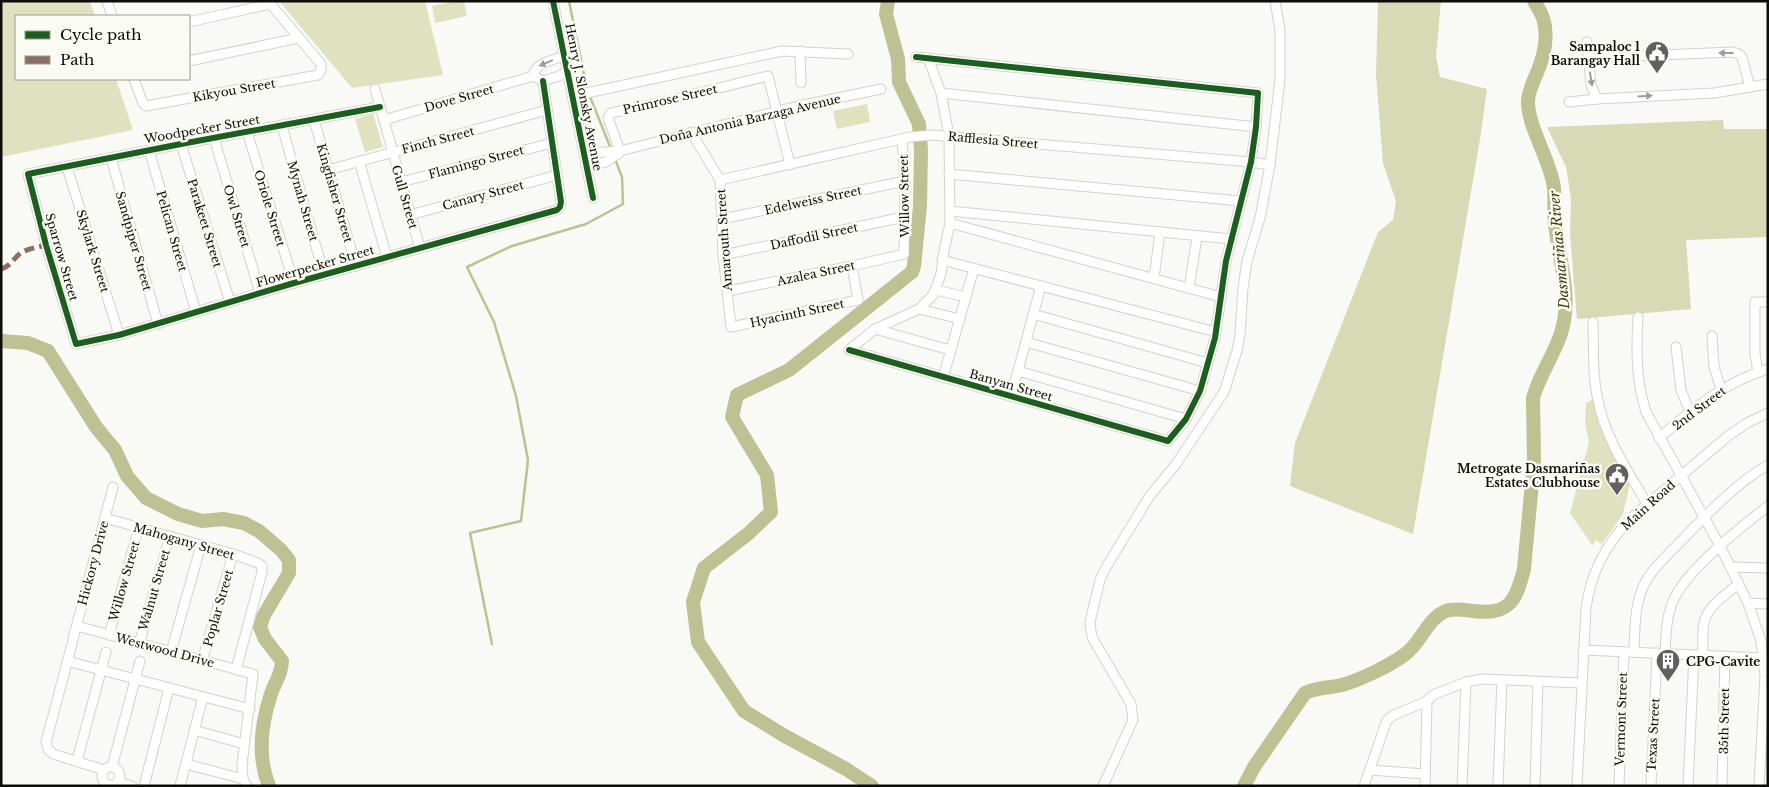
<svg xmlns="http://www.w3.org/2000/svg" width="1769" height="787" font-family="'Libre Baskerville',serif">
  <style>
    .green { fill: #e0e2bf }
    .forest { fill: #d7dab4 }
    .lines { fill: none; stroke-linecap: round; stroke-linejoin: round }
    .stream { stroke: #bec192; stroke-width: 2.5 }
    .river { stroke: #bec192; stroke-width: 14 }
    .minor-casing { stroke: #d2d2ce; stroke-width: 11 }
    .minor { stroke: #fefefe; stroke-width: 9 }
    .quiet { stroke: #8d6e63; stroke-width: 5; stroke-dasharray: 10 5; stroke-linecap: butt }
    .cycleway-casing { stroke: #fafbf3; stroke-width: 9 }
    .cycleway { stroke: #1b5e20; stroke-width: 6 }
    .oneway { fill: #9e9e9d }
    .labels { text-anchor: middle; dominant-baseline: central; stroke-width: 5; stroke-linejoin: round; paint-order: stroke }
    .poi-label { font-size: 12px; font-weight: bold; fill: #0d0e0b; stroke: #fafbf3; text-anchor: end }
    .street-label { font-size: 12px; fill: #0d0e0b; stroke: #fafbf3 }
    .water-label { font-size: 14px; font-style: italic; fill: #3a3c08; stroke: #fafbf3 }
  </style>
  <rect width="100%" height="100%" fill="#f9f9f5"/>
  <!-- green -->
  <g class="green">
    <polygon points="1,1 90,1 95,16 16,16 16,79 116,79 133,130 1,157"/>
    <polygon points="279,1 425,1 443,75 352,88"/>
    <polygon points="455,1 464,1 467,16 435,23 432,6"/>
    <polygon points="867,104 870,122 837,129 833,111"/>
    <polygon points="373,114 383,147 365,152 355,119"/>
    <polygon points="1593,399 1609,447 1630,484 1623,514 1602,544 1596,540 1592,545 1570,513 1589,442 1585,423 1586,403"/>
  </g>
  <!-- forest -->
  <g class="forest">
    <polygon points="1378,1 1441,1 1436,57 1440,77 1487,89 1480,139 1413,534 1290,486 1295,443 1378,232 1393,220 1396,201 1383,163 1376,75"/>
    <polygon points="1723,120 1724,129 1768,129 1768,237 1686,240 1691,309 1577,319 1570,234 1571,200 1569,185 1566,167 1547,127"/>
  </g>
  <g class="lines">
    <!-- stream -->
    <g class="stream">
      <polyline points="569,1 587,89 611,149"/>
      <polyline points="492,644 470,533 521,521 528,460 516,396 494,322 467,267 512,246 586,224 623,204 622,177 615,159"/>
    </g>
    <!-- river -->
    <g class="river">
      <path d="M1,341l27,2 20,8 48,76 19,23 12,26 19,22 32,16 24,7 21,-2 21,4 15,8 22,19 8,10v13l-25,42 -4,12 5,12 17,22c-1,16 -6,18 -11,33 -10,30 -14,62 -2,92"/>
      <polyline points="872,786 846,769 783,735 744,711 698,642 693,602 704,568 749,533 771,512 767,475 732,417 737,395 789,370 912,272 914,266 920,206 921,150 919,124 899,82 898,59 886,14 888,1"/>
      <path d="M1244,786l10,-19 51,-74c12,-6 24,-5 37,-8 18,-5 47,-19 62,-30 17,-11 23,-37 42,-44 8,-3 19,-1 27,0 36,5 43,-10 51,-42l10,-108 -1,-63c7,-26 26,-49 31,-77 6,-33 -6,-65 -9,-98 -2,-13 1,-28 -2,-41 -5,-25 -25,-56 -25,-80 0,-10 5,-20 9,-29 7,-17 12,-37 6,-55 -2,-6 -6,-12 -9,-17"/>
    </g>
    <defs>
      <g id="minor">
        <polyline points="107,1 112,16"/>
        <polyline points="553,1 593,198"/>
        <polyline points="189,22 270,4"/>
        <polyline points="1587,42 1591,85 1597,99"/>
        <polyline points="800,51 801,83"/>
        <polyline points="1588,58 1733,52 1739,54 1742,57 1750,87"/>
        <polyline points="189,61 299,38"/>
        <path d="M533,76c3,-14 20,-16 32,-20"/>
        <polyline points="134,79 143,103 146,106 318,75 321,70 321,64 268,1"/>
        <polyline points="375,89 420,248"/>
        <polyline points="941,93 1256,127"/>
        <polyline points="573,96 782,51 848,54"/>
        <polyline points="1569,102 1597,99 1714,93 1768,84"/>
        <polyline points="380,107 181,144 28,174 46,245 76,344 119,335 294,283 557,210 560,207 561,202 543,81"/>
        <polyline points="314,120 356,266"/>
        <polyline points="384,120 533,76 543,81 559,76 568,71"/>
        <polyline points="282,126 324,275"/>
        <polyline points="247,132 294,283"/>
        <polyline points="691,132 720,180 723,255 731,327 858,300 852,266"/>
        <polyline points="214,138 260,293"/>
        <polyline points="181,144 230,302"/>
        <polyline points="149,150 196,312"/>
        <polyline points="620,151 608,118 611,113 658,103 768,76 790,165"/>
        <polyline points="585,156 603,152 620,151 794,107 881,89"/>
        <polyline points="111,158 158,324"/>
        <polyline points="359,161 387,257"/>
        <polyline points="586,166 606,162 620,152"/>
        <polyline points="67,167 119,335"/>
        <polyline points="328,170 547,110"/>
        <polyline points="949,174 1241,201"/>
        <polyline points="720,180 910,137 931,135 1251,162 1270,165"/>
        <polyline points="401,182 552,143"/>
        <polyline points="950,211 1231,239"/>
        <polyline points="410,215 557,175"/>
        <polyline points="722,219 905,181"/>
        <polyline points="950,223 1221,297"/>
        <polyline points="723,255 904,217"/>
        <polyline points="942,260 1216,332"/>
        <polyline points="1154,278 1160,232"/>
        <polyline points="1189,288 1197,237"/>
        <polyline points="936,290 966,297"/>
        <polyline points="728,291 852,266 904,254 905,181 902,139"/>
        <polyline points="919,309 960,319"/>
        <polyline points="1033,314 1208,363"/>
        <path d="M1638,317c-2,33 -2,63 8,95l74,134 28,57 13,38 4,35 -6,110"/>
        <path d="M1593,322c1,26 -1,53 5,78 7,38 30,71 49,104"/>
        <polyline points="875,329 950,350"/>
        <polyline points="1712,336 1714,367 1721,389"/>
        <polyline points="1026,342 1200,391"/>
        <polyline points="1676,347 1681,390 1690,412"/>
        <polyline points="849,350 1168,441 1186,419 1200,391 1215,338 1226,261 1251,162 1256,127 1258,93 916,57"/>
        <polyline points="849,350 875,329 919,309 933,295 941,274 944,251 950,223 949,136 941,93 928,58"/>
        <polyline points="1018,371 1186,419"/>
        <polyline points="1758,372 1755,354 1755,302 1768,302"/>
        <polyline points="943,378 974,268"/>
        <polyline points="1011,396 1041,286"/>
        <path d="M1659,438c34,-29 65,-56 109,-69"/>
        <polyline points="105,518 233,554 258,563 262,566 262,572 236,670"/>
        <polyline points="1730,567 1768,568"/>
        <polyline points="1748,603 1768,604"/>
        <polyline points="77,626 253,674 242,765 243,779 247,786"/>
        <polyline points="109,635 139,527"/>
        <polyline points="73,639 113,487"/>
        <polyline points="72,644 46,742 48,749 53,754 104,770"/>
        <polyline points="139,644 170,536"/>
        <polyline points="1583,650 1763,658"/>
        <polyline points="171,652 201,545"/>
        <path d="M1634,652c1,-24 0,-49 12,-71 10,-17 25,-29 38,-43 23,-24 55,-57 84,-73"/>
        <path d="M1665,654c1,-19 1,-40 10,-57 14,-29 66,-70 93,-91"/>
        <path d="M1703,655c0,-10 -1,-22 1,-32 3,-17 22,-28 34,-39"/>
        <polyline points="67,661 250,709"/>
        <polyline points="202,661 233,554"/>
        <polyline points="194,730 244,744"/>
        <polyline points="77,761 106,652"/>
        <polyline points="186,764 243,779"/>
        <circle cx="111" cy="776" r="9"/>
        <polyline points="112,767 140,661"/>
        <polyline points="1370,770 1425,774"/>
        <polyline points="118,782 132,786"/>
        <polyline points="144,786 169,688"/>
        <polyline points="180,786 203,697"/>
        <polyline points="1103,786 1133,720 1131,704 1093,639 1091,631 1090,622 1100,580 1105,569 1149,497 1176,464 1224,392 1237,351 1240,335 1243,288 1247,261 1260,218 1270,165 1280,79 1280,30 1275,1"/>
        <polyline points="1364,786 1387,720 1394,715 1427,701 1433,695 1466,682 1482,679 1581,683"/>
        <polyline points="1425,786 1427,701"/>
        <polyline points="1462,786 1466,682"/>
        <polyline points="1498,786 1502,680"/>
        <polyline points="1535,786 1538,682"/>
        <path d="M1577,786l9,-178c5,-36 20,-63 44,-89l98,-83 19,-13 21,-10"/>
        <polyline points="1619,786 1624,652"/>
        <polyline points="1651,786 1657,653"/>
        <polyline points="1688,786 1694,655"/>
        <polyline points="1722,786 1725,656"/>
      </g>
    </defs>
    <!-- minor casing -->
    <use href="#minor" class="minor-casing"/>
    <!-- minor -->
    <use href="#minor" class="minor"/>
    <!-- quiet -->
    <path class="quiet" d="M1,269c11,-3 13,-13 22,-17 7,-4 16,-5 23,-7"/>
    <defs>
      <g id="cycleway">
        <polyline points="553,1 593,198"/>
        <polyline points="380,107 181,144 28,174 46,245 76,344 119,335 294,283 557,210 560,207 561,202 543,81"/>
        <polyline points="849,350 1168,441 1186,419 1200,391 1215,338 1226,261 1251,162 1256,127 1258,93 916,57"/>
      </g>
    </defs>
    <!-- cycleway casing -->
    <use href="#cycleway" class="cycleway-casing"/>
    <!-- cycleway -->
    <use href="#cycleway" class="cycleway"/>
  </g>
  <!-- one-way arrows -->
  <defs><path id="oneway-solid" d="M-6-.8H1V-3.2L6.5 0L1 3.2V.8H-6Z" transform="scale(1.25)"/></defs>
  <g class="oneway">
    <use href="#oneway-solid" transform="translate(1726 53) rotate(-180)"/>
    <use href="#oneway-solid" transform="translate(546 63) rotate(157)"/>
    <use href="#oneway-solid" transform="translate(1591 79) rotate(81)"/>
    <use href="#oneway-solid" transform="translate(1645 96) rotate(-3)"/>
  </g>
  <!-- icons -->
  <defs>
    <symbol id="civic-pin" viewBox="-11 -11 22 30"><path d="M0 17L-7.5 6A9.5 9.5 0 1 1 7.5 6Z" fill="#60605d" stroke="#fafbf3"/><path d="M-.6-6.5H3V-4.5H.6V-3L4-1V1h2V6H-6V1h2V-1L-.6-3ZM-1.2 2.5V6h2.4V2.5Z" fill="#fff"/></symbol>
    <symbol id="building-pin" viewBox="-11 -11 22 30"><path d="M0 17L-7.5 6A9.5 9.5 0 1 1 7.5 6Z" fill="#60605d" stroke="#fafbf3"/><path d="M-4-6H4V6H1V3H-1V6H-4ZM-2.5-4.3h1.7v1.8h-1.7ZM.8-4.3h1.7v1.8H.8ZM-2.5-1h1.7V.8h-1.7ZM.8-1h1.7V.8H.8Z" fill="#fff"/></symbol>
  </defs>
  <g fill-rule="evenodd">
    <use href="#civic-pin" x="1643" y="39" width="28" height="38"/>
    <use href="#civic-pin" x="1603" y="461" width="28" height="38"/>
    <use href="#building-pin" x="1654" y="647" width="28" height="38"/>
  </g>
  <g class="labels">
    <!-- poi labels -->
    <g class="poi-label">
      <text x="1640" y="46">Sampaloc 1<tspan x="1640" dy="14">Barangay Hall</tspan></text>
      <text x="1600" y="468">Metrogate Dasmariñas<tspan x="1600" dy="14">Estates Clubhouse</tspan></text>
      <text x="1686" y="661" text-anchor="start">CPG-Cavite</text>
    </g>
    <!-- street labels -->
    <g class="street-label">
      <text transform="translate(234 90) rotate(-10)">Kikyou Street</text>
      <text transform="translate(584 97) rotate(79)">Henry J. Slonsky Avenue</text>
      <text transform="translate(459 98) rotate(-16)">Dove Street</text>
      <text transform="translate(670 99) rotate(-13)">Primrose Street</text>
      <text transform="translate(750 119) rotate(-13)">Doña Antonia Barzaga Avenue</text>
      <text transform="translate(202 129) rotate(-10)">Woodpecker Street</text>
      <text transform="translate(438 140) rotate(-15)">Finch Street</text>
      <text transform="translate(993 140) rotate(5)">Rafflesia Street</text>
      <text transform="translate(476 162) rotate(-15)">Flamingo Street</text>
      <text transform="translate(335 193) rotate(74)">Kingfisher Street</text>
      <text transform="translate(483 195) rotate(-15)">Canary Street</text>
      <text transform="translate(904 196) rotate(-91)">Willow Street</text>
      <text transform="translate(405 197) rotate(74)">Gull Street</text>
      <text transform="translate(813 200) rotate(-12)">Edelweiss Street</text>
      <text transform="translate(303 201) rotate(74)">Mynah Street</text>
      <text transform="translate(270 208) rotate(73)">Oriole Street</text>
      <text transform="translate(237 216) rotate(73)">Owl Street</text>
      <text transform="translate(205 223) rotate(73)">Parakeet Street</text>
      <text transform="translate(172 231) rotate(74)">Pelican Street</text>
      <text transform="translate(814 236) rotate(-12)">Daffodil Street</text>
      <text transform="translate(724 240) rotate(-94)">Amarouth Street</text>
      <text transform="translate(134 241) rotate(74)">Sandpiper Street</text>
      <text transform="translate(93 251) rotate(73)">Skylark Street</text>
      <text transform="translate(62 257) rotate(74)">Sparrow Street</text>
      <text transform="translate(315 266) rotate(-16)">Flowerpecker Street</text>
      <text transform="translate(816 273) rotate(-12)">Azalea Street</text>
      <text transform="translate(797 313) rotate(-12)">Hyacinth Street</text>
      <text transform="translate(1011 385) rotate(16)">Banyan Street</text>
      <text transform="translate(1699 408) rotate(-37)">2nd Street</text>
      <text transform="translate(1648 505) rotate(-42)">Main Road</text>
      <text transform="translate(184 541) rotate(16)">Mahogany Street</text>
      <text transform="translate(93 563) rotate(-75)">Hickory Drive</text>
      <text transform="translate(124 581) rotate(-74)">Willow Street</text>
      <text transform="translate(154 590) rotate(-74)">Walnut Street</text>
      <text transform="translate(218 608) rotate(-74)">Poplar Street</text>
      <text transform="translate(165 650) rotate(15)">Westwood Drive</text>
      <text transform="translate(1621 719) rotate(-88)">Vermont Street</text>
      <text transform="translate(1724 721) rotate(-89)">35th Street</text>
      <text transform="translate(1653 735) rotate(-87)">Texas Street</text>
    </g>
    <!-- water labels -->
    <g class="water-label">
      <text transform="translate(1559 250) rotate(-95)">Dasmariñas River</text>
    </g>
  </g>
  <!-- border -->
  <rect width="1769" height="787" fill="none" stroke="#0d0e0b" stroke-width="5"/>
  <!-- legend -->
  <rect x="15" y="15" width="175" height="65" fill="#fafbf3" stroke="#9b9c96"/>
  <rect x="25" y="31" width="25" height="8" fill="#1b5e20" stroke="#9b9c96"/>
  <text x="60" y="40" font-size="15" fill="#0d0e0b">Cycle path</text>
  <rect x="25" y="56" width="25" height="8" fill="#8d6e63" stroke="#9b9c96"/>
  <text x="60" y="65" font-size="15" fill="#0d0e0b">Path</text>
</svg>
